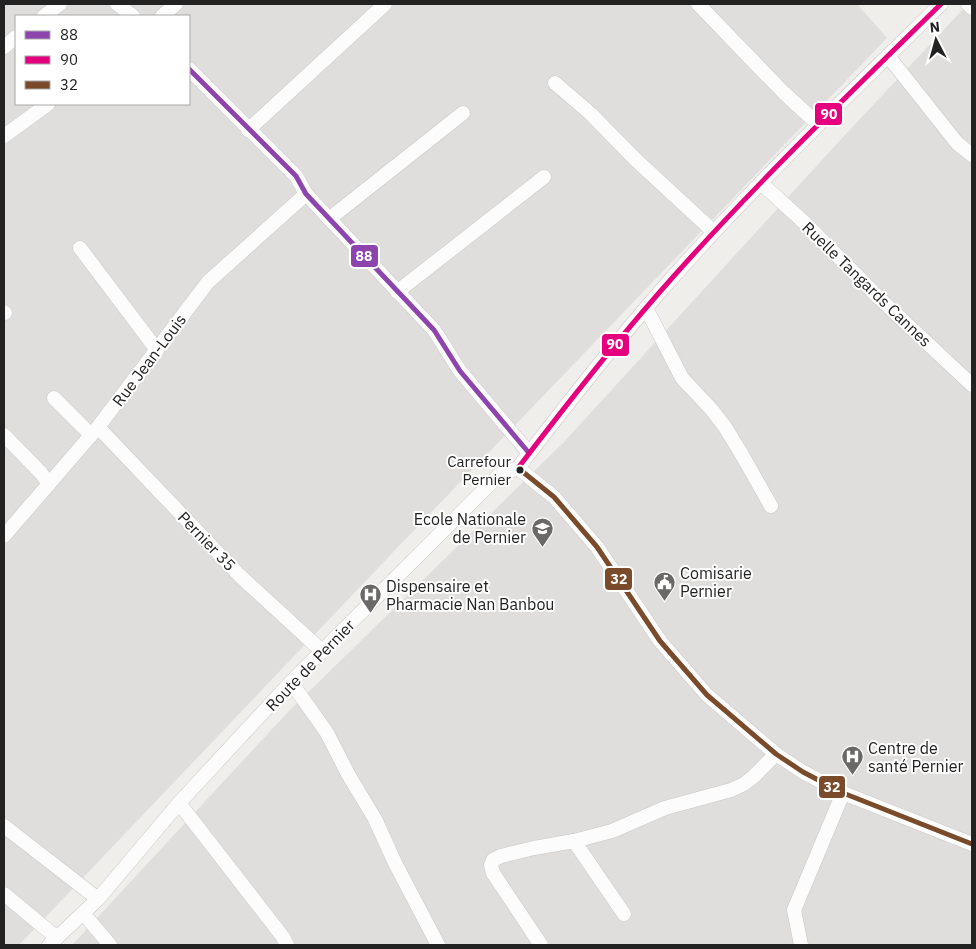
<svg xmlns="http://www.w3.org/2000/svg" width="976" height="949" font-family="'IBM Plex Sans',sans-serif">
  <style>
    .residential { fill: #dfdedc; fill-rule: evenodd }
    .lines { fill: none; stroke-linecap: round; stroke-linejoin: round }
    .minor-casing { stroke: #c9c8c7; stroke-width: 15 }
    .minor { stroke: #fdfcfc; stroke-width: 14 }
    .bus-1-casing { stroke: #fff; stroke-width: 9 }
    .bus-2-casing { stroke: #fff; stroke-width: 9 }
    .bus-3-casing { stroke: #fff; stroke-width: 9 }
    .bus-1 { stroke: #8e44ad; stroke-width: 5 }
    .bus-2 { stroke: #e5007d; stroke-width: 5 }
    .bus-3 { stroke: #7a4b2a; stroke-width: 5 }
    .bus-dot { fill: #222; stroke: #fff; stroke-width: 2 }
    .labels { text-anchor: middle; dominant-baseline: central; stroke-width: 4; stroke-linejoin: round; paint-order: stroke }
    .bus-label { font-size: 15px; fill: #222; stroke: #fff; text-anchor: end }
    .street-label { font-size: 16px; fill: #222; stroke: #fff }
    .poi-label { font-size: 16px; fill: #222; stroke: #fff; text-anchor: start }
    .line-badge { stroke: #fff; stroke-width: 2 }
    .badge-label { font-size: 14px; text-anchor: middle; font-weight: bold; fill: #fff }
  </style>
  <rect width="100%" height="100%" fill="#f0eeeb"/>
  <!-- residential -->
  <g class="residential">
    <path d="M4,4h853l30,34 -489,509 -379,398h-15zM16,16h173v88h-173z"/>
    <polygon points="968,4 972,4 972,945 72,945 287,713 563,443 844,136"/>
  </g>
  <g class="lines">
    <defs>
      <g id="minor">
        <polyline points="117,4 133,16"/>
        <polyline points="698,4 784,93 818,124"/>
        <polyline points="968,4 972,8"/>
        <polyline points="44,16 60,4"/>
        <polyline points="162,16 176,4"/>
        <polyline points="4,47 16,37"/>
        <polyline points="888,56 957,143 972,155"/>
        <polyline points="189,69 296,176 306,194 434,330 460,371 529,453"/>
        <polyline points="555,83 591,114 635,159 714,232"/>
        <polyline points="248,130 385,4"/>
        <polyline points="4,136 48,104"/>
        <polyline points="761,183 806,224 879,298 972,385"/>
        <polyline points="329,219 463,113"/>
        <polyline points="80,248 157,350"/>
        <polyline points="397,292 544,177"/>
        <polyline points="646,308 682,378 712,410 725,427 741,453 771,506"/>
        <polyline points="4,312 5,313"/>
        <polyline points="54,398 91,435"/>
        <polyline points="98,427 239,575 322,651"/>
        <polyline points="4,435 41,473 49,484"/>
        <path d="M518,468c45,-59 91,-118 140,-174 89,-102 187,-196 283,-290"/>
        <polyline points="518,468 554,497 597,547 660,641 707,695 776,754 803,772 843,793 972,844"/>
        <polyline points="4,536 98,427 208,282 306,194"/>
        <polyline points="291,682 327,733 348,774 375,819 395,863 438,945"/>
        <polyline points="179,803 283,937 287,945"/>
        <polyline points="4,826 98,899"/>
        <polyline points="574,841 624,914"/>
        <polyline points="4,894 57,938"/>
        <polyline points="83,913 110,945"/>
        <polyline points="49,945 98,899 179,803 291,682 499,475 518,468"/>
        <polyline points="541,945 493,873 491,865 493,860 501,856 534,848 574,841 612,831 665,808 731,790 744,784 753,777 776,754"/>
        <polyline points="801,945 794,910 843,793"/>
      </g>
    </defs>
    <!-- minor casing -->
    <use href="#minor" class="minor-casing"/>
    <!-- minor -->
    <use href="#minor" class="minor"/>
    <defs>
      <polyline id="bus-1" points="189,69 296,176 306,194 434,330 460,371 529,453"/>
      <path id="bus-2" d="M518,468c45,-59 91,-118 140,-174 89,-102 187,-196 283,-290"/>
      <polyline id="bus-3" points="518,468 554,497 597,547 660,641 707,695 776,754 803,772 843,793 972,844"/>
    </defs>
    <!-- bus-1 casing -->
    <use href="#bus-1" class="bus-1-casing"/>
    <!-- bus-2 casing -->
    <use href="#bus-2" class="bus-2-casing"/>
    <!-- bus-3 casing -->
    <use href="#bus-3" class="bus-3-casing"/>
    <!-- bus-1 -->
    <use href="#bus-1" class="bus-1"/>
    <!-- bus-2 -->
    <use href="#bus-2" class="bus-2"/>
    <!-- bus-3 -->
    <use href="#bus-3" class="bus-3"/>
  </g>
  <!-- icons -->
  <defs>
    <symbol id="school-pin" viewBox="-11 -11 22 30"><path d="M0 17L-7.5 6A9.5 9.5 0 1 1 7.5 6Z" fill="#6a6968" stroke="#fff"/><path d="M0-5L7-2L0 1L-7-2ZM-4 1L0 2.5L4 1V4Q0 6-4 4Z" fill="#fff"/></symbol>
    <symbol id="civic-pin" viewBox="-11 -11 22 30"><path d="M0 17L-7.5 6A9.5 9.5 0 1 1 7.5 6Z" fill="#6a6968" stroke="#fff"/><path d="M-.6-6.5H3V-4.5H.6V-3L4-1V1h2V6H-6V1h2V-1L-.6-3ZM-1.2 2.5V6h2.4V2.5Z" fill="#fff"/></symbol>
    <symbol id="hospital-pin" viewBox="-11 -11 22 30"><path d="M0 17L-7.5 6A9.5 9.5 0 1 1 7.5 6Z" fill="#6a6968" stroke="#fff"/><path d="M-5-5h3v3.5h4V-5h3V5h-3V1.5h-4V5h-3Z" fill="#fff"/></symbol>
  </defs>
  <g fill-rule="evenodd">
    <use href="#school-pin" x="530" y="516" width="25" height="34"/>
    <use href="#civic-pin" x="652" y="570" width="25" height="34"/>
    <use href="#hospital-pin" x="358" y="582" width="25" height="34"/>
    <use href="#hospital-pin" x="840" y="744" width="25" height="34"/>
  </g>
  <!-- markers -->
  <circle class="bus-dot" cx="520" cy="470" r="4.5"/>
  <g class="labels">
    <!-- bus labels -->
    <g class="bus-label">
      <text x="511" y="461">Carrefour<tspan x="511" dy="18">Pernier</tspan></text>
    </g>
    <!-- street labels -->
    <g class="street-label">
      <text transform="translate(867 284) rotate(44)">Ruelle Tangards Cannes</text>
      <text transform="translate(149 360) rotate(-53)">Rue Jean-Louis</text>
      <text transform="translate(207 541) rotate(46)">Pernier 35</text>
      <text transform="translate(310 665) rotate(-46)">Route de Pernier</text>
    </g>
    <!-- poi labels -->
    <g class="poi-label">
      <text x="526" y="519" text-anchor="end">Ecole Nationale<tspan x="526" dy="18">de Pernier</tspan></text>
      <text x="680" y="573">Comisarie<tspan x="680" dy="18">Pernier</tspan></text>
      <text x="386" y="586">Dispensaire et<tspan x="386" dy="18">Pharmacie Nan Banbou</tspan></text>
      <text x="868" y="748">Centre de<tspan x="868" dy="18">santé Pernier</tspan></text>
    </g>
  </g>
  <g class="line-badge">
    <rect x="814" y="102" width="29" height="24" rx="5" fill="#e5007d"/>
    <rect x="350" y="244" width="29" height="24" rx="5" fill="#8e44ad"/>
    <rect x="601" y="333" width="29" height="24" rx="5" fill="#e5007d"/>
    <rect x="604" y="567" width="29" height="24" rx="5" fill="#7a4b2a"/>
    <rect x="818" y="775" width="28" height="24" rx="5" fill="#7a4b2a"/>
  </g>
  <g class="badge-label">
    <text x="829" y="119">90</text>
    <text x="364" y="261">88</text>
    <text x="615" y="349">90</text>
    <text x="619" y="584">32</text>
    <text x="832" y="792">32</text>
  </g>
  <!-- border -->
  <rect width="976" height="949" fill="none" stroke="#222222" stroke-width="10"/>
  <!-- legend -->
  <rect x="15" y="15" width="175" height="90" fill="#ffffff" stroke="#a7a7a7"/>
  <rect x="25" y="31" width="25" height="8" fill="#8e44ad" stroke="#a7a7a7"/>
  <text x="60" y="40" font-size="15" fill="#222222">88</text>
  <rect x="25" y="56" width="25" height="8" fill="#e5007d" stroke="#a7a7a7"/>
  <text x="60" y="65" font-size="15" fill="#222222">90</text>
  <rect x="25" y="81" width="25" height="8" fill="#7a4b2a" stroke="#a7a7a7"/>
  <text x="60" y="90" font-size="15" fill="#222222">32</text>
  <!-- north arrow -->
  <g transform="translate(936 40) rotate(354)" stroke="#ffffff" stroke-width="4" paint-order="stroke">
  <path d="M0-4L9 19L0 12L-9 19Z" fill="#222222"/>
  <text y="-8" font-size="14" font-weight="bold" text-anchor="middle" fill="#222222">N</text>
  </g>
</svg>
